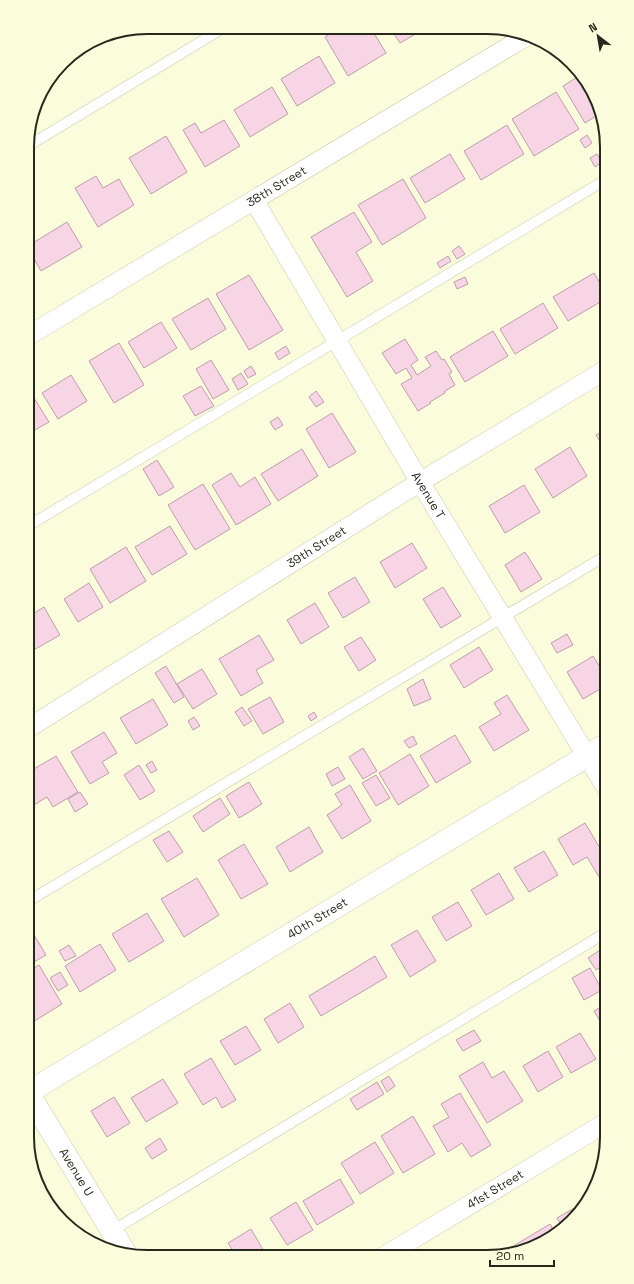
<svg xmlns="http://www.w3.org/2000/svg" width="634" height="1284" font-family="'Space Grotesk',sans-serif">
  <style>
    .building { fill: #f7d5e4; stroke: #be9ead }
    .lines { fill: none; stroke-linecap: round; stroke-linejoin: round }
    .service-casing { stroke: #c9caab; stroke-width: 11 }
    .minor-casing { stroke: #c9caab; stroke-width: 20 }
    .tertiary-casing { stroke: #c9caab; stroke-width: 23 }
    .service { stroke: #fff; stroke-width: 10 }
    .minor { stroke: #fff; stroke-width: 19 }
    .tertiary { stroke: #fff; stroke-width: 22 }
    .labels { text-anchor: middle; dominant-baseline: central; stroke-width: 3; stroke-linejoin: round; paint-order: stroke }
    .street-label { font-size: 12px; fill: #27281c; stroke: #fafcdb }
    .rim { fill: none; stroke: #27281c; stroke-width: 2 }
  </style>
  <rect width="100%" height="100%" fill="#fafcdb"/>
  <!-- building -->
  <g class="building">
    <polygon points="340,28 371,28 386,53 348,76 325,37"/>
    <polygon points="391,29 424,29 400,43"/>
    <polygon points="319,56 335,83 297,106 281,79"/>
    <polygon points="579,76 601,109 601,113 585,123 563,86"/>
    <polygon points="272,87 288,114 250,137 234,110"/>
    <polygon points="556,92 579,129 534,156 512,119"/>
    <polygon points="224,120 240,146 205,167 183,130 195,123 201,133"/>
    <polygon points="507,125 524,154 481,180 464,151"/>
    <polygon points="587,135 592,143 585,148 580,140"/>
    <polygon points="166,136 187,172 151,194 129,158"/>
    <polygon points="450,154 465,179 425,203 410,178"/>
    <polygon points="597,154 602,162 595,167 590,158"/>
    <polygon points="96,176 103,188 119,179 134,205 98,227 75,188"/>
    <polygon points="403,179 426,218 382,245 358,205"/>
    <polygon points="354,212 372,242 356,252 373,281 347,297 311,237"/>
    <polygon points="67,222 82,247 41,271 28,248 28,246"/>
    <polygon points="459,246 465,254 457,259 452,251"/>
    <polygon points="607,253 607,270 600,258"/>
    <polygon points="448,256 451,261 440,268 437,263"/>
    <polygon points="28,270 32,277 28,279"/>
    <polygon points="594,273 607,295 607,298 568,321 553,297"/>
    <polygon points="249,275 283,330 249,350 216,294"/>
    <polygon points="465,277 468,284 457,289 454,282"/>
    <polygon points="208,298 226,329 191,350 172,319"/>
    <polygon points="543,303 558,328 515,354 500,329"/>
    <polygon points="161,322 177,348 144,368 128,342"/>
    <polygon points="493,331 508,356 465,382 450,357"/>
    <polygon points="405,339 418,360 411,365 417,375 431,366 425,357 436,351 442,360 444,359 452,372 449,374 455,385 445,391 445,393 430,402 431,403 418,411 401,384 412,378 406,368 396,374 382,353"/>
    <polygon points="119,343 144,385 114,403 89,361"/>
    <polygon points="286,346 290,353 279,360 275,353"/>
    <polygon points="211,360 229,390 213,399 196,369"/>
    <polygon points="251,366 256,374 248,378 244,371"/>
    <polygon points="241,373 248,384 238,390 232,379"/>
    <polygon points="71,375 87,401 58,419 42,393"/>
    <polygon points="201,386 214,406 195,416 183,396"/>
    <polygon points="316,391 324,402 316,407 309,397"/>
    <polygon points="34,398 49,422 28,434 28,402"/>
    <polygon points="332,413 356,452 329,468 306,429"/>
    <polygon points="278,417 283,425 275,430 270,422"/>
    <polygon points="607,429 607,453 596,435"/>
    <polygon points="570,447 587,476 553,498 535,469"/>
    <polygon points="302,449 318,476 278,501 261,474"/>
    <polygon points="157,460 174,487 159,496 143,469"/>
    <polygon points="231,473 240,487 255,477 271,504 236,525 212,485"/>
    <polygon points="203,484 230,529 195,550 168,505"/>
    <polygon points="524,485 540,512 505,533 489,506"/>
    <polygon points="170,526 187,554 152,575 135,547"/>
    <polygon points="412,543 427,568 395,588 380,562"/>
    <polygon points="126,547 146,581 110,603 90,569"/>
    <polygon points="525,552 542,579 521,592 505,565"/>
    <polygon points="355,577 370,602 343,618 328,593"/>
    <polygon points="89,583 103,607 78,622 64,599"/>
    <polygon points="443,587 461,616 441,628 423,599"/>
    <polygon points="315,603 329,627 301,644 287,620"/>
    <polygon points="44,607 60,635 32,651 27,644 28,617"/>
    <polygon points="567,634 573,645 557,653 551,643"/>
    <polygon points="259,635 274,660 256,670 263,683 241,696 219,659"/>
    <polygon points="361,637 376,660 359,671 344,647"/>
    <polygon points="479,647 493,670 464,688 450,665"/>
    <polygon points="593,656 607,678 607,685 583,699 567,672"/>
    <polygon points="166,666 184,697 174,703 155,673"/>
    <polygon points="202,669 217,694 193,709 177,684"/>
    <polygon points="423,679 431,699 414,706 407,689"/>
    <polygon points="507,695 529,730 494,751 479,727 501,714 494,703"/>
    <polygon points="270,697 284,722 263,734 248,709"/>
    <polygon points="153,699 168,725 136,744 120,718"/>
    <polygon points="242,707 252,721 244,726 235,712"/>
    <polygon points="314,712 317,717 311,721 308,716"/>
    <polygon points="194,717 200,726 193,730 188,721"/>
    <polygon points="104,732 117,753 102,762 109,773 90,784 71,752"/>
    <polygon points="455,735 471,762 436,783 420,756"/>
    <polygon points="413,736 417,744 409,748 404,741"/>
    <polygon points="363,748 377,771 363,779 349,757"/>
    <polygon points="410,754 429,786 398,805 379,773"/>
    <polygon points="56,756 78,792 53,807 47,797 34,805 27,795 27,773"/>
    <polygon points="152,761 157,770 151,773 146,765"/>
    <polygon points="139,765 155,791 140,800 124,775"/>
    <polygon points="338,767 345,779 332,786 326,774"/>
    <polygon points="376,775 390,798 376,806 362,783"/>
    <polygon points="249,782 262,804 239,818 226,796"/>
    <polygon points="350,785 371,821 342,839 327,815 342,805 335,794"/>
    <polygon points="80,792 88,804 75,812 68,799"/>
    <polygon points="220,798 230,814 203,832 193,816"/>
    <polygon points="585,823 607,860 607,890 587,857 573,865 558,839"/>
    <polygon points="309,827 323,852 290,872 276,847"/>
    <polygon points="169,831 183,852 167,862 153,840"/>
    <polygon points="244,844 268,884 241,899 218,860"/>
    <polygon points="544,851 558,875 529,892 514,868"/>
    <polygon points="499,873 514,899 486,915 471,890"/>
    <polygon points="197,878 219,915 184,937 161,899"/>
    <polygon points="458,902 472,926 446,941 432,917"/>
    <polygon points="147,913 164,941 129,962 112,934"/>
    <polygon points="30,928 46,955 27,966 27,930"/>
    <polygon points="417,930 436,961 410,977 391,945"/>
    <polygon points="100,944 116,970 80,992 65,966"/>
    <polygon points="69,945 76,956 65,961 59,951"/>
    <polygon points="603,948 607,953 607,963 596,970 588,958"/>
    <polygon points="375,956 387,977 321,1016 309,996"/>
    <polygon points="39,965 62,1004 28,1025 27,972"/>
    <polygon points="590,968 602,990 584,1000 572,978"/>
    <polygon points="60,972 68,985 58,991 50,978"/>
    <polygon points="290,1003 304,1027 278,1043 264,1019"/>
    <polygon points="607,1003 607,1033 594,1011"/>
    <polygon points="246,1026 261,1050 235,1065 220,1041"/>
    <polygon points="474,1030 481,1041 463,1051 456,1040"/>
    <polygon points="580,1033 596,1059 571,1073 556,1047"/>
    <polygon points="548,1051 563,1077 538,1092 523,1066"/>
    <polygon points="211,1058 236,1100 222,1108 216,1097 203,1105 184,1074"/>
    <polygon points="483,1062 492,1078 504,1071 523,1101 487,1123 459,1076"/>
    <polygon points="389,1076 395,1086 387,1092 381,1081"/>
    <polygon points="163,1079 178,1103 146,1122 131,1098"/>
    <polygon points="377,1082 384,1094 357,1110 350,1099"/>
    <polygon points="460,1093 491,1145 471,1157 462,1143 448,1152 433,1126 449,1117 441,1104"/>
    <polygon points="114,1097 130,1123 107,1137 91,1111"/>
    <polygon points="413,1116 435,1154 403,1173 381,1136"/>
    <polygon points="160,1138 167,1150 152,1159 145,1148"/>
    <polygon points="375,1142 394,1173 360,1194 341,1163"/>
    <polygon points="340,1179 354,1203 317,1225 303,1201"/>
    <polygon points="588,1200 582,1210 563,1228 557,1218"/>
    <polygon points="296,1202 313,1230 287,1245 270,1218"/>
    <polygon points="550,1224 556,1234 554,1237 525,1251 507,1254 505,1251"/>
    <polygon points="251,1229 265,1253 261,1256 236,1256 228,1243"/>
  </g>
  <g class="lines">
    <defs>
      <g id="service">
        <polyline points="28,146 225,27"/>
        <polyline points="28,526 607,179"/>
        <polyline points="27,902 607,555"/>
        <polyline points="112,1231 607,932"/>
      </g>
      <g id="minor">
        <path id="s1" d="M254,200l166,282 187,307"/>
        <path id="s2" d="M28,336l497,-299"/>
        <path id="s3" d="M27,729l393,-247 187,-113"/>
        <path id="s4" d="M383,1257l224,-135"/>
      </g>
      <g id="tertiary">
        <path id="s5" d="M27,1091l99,163"/>
        <path id="s6" d="M27,1093l580,-349"/>
      </g>
    </defs>
    <!-- service casing -->
    <use href="#service" class="service-casing"/>
    <!-- minor casing -->
    <use href="#minor" class="minor-casing"/>
    <!-- tertiary casing -->
    <use href="#tertiary" class="tertiary-casing"/>
    <!-- service -->
    <use href="#service" class="service"/>
    <!-- minor -->
    <use href="#minor" class="minor"/>
    <!-- tertiary -->
    <use href="#tertiary" class="tertiary"/>
  </g>
  <g class="labels">
    <!-- street labels -->
    <g class="street-label">
      <text stroke="none"><textPath href="#s2" startOffset="290">38th Street</textPath></text>
      <text stroke="none"><textPath href="#s1" startOffset="343">Avenue T</textPath></text>
      <text stroke="none"><textPath href="#s3" startOffset="342">39th Street</textPath></text>
      <text stroke="none"><textPath href="#s6" startOffset="339">40th Street</textPath></text>
      <text stroke="none"><textPath href="#s5" startOffset="95">Avenue U</textPath></text>
      <text stroke="none"><textPath href="#s4" startOffset="131">41st Street</textPath></text>
    </g>
  </g>
  <!-- crop -->
  <path d="M0 0H634V1284H0ZM147 34H487A113 113 0 0 1 600 147V1137A113 113 0 0 1 487 1250H147A113 113 0 0 1 34 1137V147A113 113 0 0 1 147 34Z" fill="#fafcdb" fill-rule="evenodd"/>
  <path class="rim" d="M147 34H487A113 113 0 0 1 600 147V1137A113 113 0 0 1 487 1250H147A113 113 0 0 1 34 1137V147A113 113 0 0 1 147 34Z"/>
  <!-- north arrow -->
  <g transform="translate(598 36) rotate(329)" stroke="#fafcdb" stroke-width="3" paint-order="stroke">
  <path d="M0-3L7 15L0 10L-7 15Z" fill="#27281c"/>
  <text y="-6" font-size="11" font-weight="bold" text-anchor="middle" fill="#27281c">N</text>
  </g>
  <!-- scale -->
  <path d="M490 1260v6h64v-6" fill="none" stroke="#27281c" stroke-width="2"/>
  <text x="496" y="1260" font-size="12" fill="#27281c" stroke="#fafcdb" stroke-width="3" paint-order="stroke">20 m</text>
</svg>
